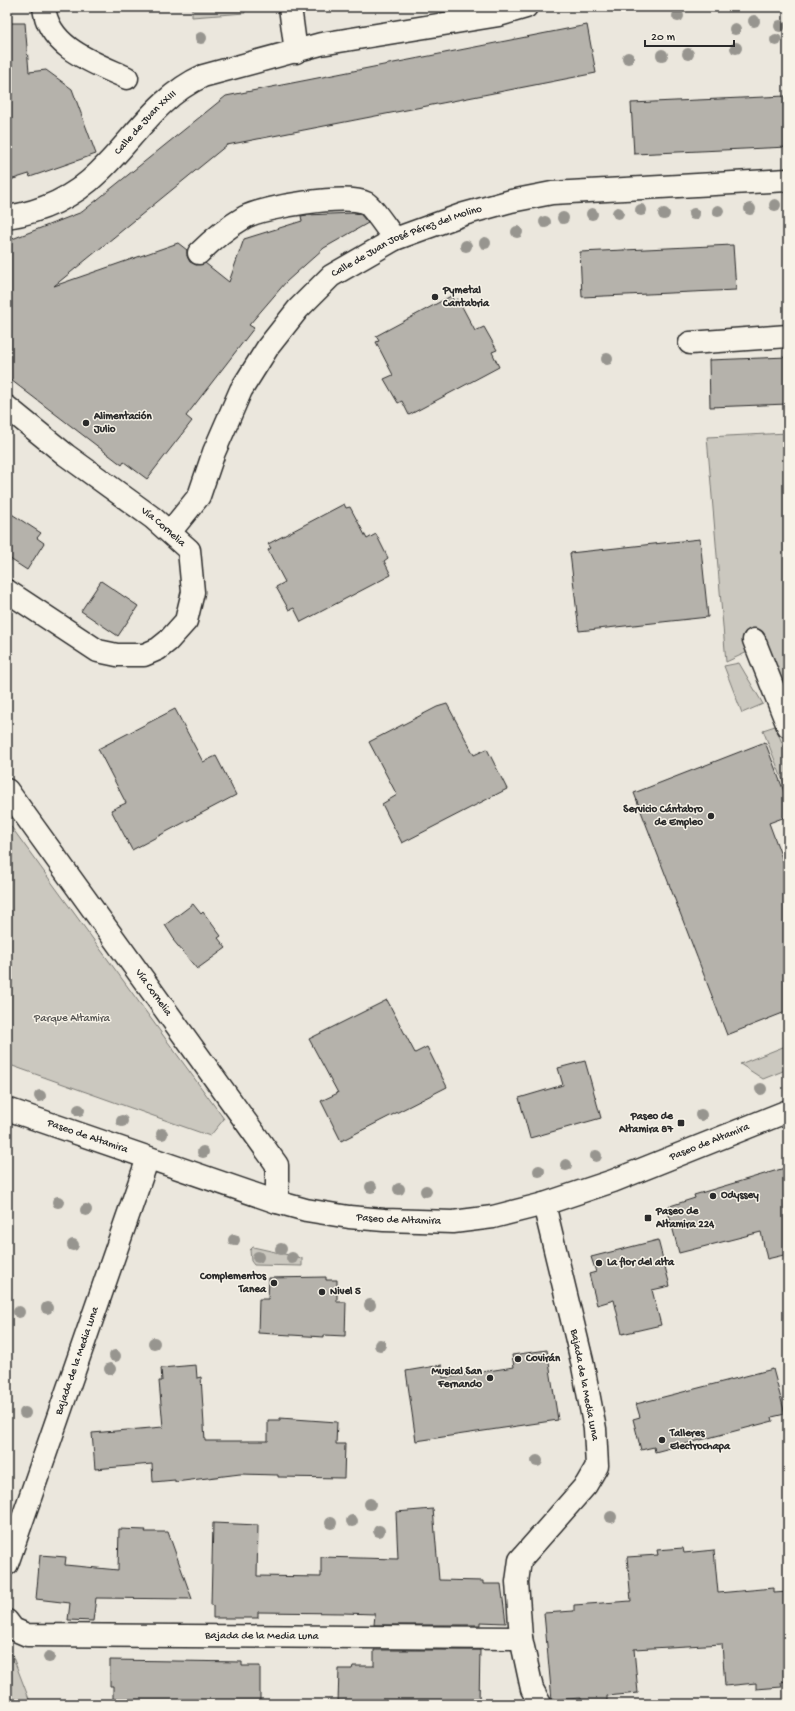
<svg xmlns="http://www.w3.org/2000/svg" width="795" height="1711" font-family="'Gochi Hand',sans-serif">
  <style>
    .green { fill: #cbc8bf; stroke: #7b7a75 }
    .building { fill: #b5b2ab; stroke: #2b2b2b }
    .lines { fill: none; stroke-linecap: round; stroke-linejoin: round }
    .minor-casing { stroke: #2b2b2b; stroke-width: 25 }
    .major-casing { stroke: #2b2b2b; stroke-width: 25 }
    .minor { stroke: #f7f3e8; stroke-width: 22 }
    .major { stroke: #f7f3e8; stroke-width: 22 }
    .tree { fill: #97958f }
    .poi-dot { fill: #2b2b2b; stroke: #f7f3e8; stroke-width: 1.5 }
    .labels { text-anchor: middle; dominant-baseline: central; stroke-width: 3; stroke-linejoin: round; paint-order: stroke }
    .street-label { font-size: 11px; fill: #2b2b2b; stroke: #f7f3e8 }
    .poi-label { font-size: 11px; font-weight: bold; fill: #2b2b2b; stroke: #f7f3e8; text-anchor: start }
    .park-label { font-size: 11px; fill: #535250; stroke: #f7f3e8 }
  </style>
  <rect width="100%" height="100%" fill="#ebe7dd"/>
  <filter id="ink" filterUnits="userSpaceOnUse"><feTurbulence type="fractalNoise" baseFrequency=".025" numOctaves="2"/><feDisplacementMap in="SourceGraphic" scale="8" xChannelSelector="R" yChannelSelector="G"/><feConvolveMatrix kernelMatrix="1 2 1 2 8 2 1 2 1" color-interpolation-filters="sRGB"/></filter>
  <g filter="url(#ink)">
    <!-- green -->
    <g class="green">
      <polygon points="192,7 244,7 245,13 192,17"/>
      <polygon points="788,433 788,696 786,696 767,643 726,662 707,437"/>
      <polygon points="739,663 763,704 742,713 724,666"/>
      <polygon points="775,726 788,757 788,794 763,730"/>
      <polygon points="7,821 224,1119 210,1136 7,1064"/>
      <polygon points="788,1045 788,1069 763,1079 740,1064"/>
      <polygon points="253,1247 302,1258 302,1266 254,1265 251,1261 250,1250"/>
      <polygon points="7,1646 9,1647 31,1704 7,1704"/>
    </g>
    <!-- building -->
    <g class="building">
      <polygon points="7,23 25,23 29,72 46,70 72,89 96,154 30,177 29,174 7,181"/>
      <polygon points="587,25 596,73 227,145 54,286 178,243 187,250 187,256 190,262 196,265 205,263 229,282 244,239 302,221 301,216 307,215 354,213 360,214 368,223 324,248 286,282 249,325 254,328 186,416 192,421 147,479 124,462 122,465 7,377 7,241 82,212 226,96"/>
      <polygon points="786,96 788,147 634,154 631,103"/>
      <polygon points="733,245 736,290 582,297 580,252"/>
      <polygon points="451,296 454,301 458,299 475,331 484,327 497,350 492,352 499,367 409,415 402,401 398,403 384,379 393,375 376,342 379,341 376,336"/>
      <polygon points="788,357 788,404 710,407 709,360"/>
      <polygon points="344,504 346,508 350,507 367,539 376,534 388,558 384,561 391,575 301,622 294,608 289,610 276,587 285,582 268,550 271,548 268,544"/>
      <polygon points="7,511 41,533 37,538 44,543 27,570 7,557"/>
      <polygon points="700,539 708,617 579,631 570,553"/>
      <polygon points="101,581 138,606 118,636 81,611"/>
      <polygon points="447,704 474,755 487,749 507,789 402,843 382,804 397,795 369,742 437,707"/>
      <polygon points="175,709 203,762 216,756 236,795 132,850 111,810 126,803 98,749"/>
      <polygon points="765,742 788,802 788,816 769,823 788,874 788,1011 727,1035 634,793"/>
      <polygon points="193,904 201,914 203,912 221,936 218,938 226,948 197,969 173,940 174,939 165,925"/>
      <polygon points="387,1000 415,1053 427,1047 447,1087 341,1141 321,1101 338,1093 309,1039"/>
      <polygon points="585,1061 601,1118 530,1138 519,1098 563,1085 558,1068"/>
      <polygon points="788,1167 788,1254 767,1259 761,1232 679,1253 667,1207 695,1198 694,1195"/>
      <polygon points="658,1240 670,1286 652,1290 661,1325 622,1334 614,1300 597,1305 589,1274 596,1272 591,1257"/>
      <polygon points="326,1277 326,1280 337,1280 337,1302 346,1302 345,1336 324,1335 324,1337 258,1333 259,1299 268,1299 269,1278"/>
      <polygon points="547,1350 558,1420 416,1441 406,1371 442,1365 443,1378 514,1367 512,1355"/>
      <polygon points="196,1365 197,1378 201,1377 205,1441 268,1441 268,1420 280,1420 280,1418 337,1422 336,1444 345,1444 344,1478 278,1477 278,1475 240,1474 175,1482 175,1480 153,1482 152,1464 95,1469 92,1433 163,1427 159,1381 162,1381 161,1368"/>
      <polygon points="773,1369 785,1414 772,1417 773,1421 655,1452 654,1447 641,1450 633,1419 640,1417 636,1404"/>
      <polygon points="433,1509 439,1580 483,1581 483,1584 501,1584 506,1623 480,1622 480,1625 374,1625 375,1614 343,1613 258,1612 258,1618 213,1618 213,1605 211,1605 213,1523 258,1525 257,1576 321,1577 321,1557 398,1559 396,1512"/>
      <polygon points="119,1529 146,1530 145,1532 168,1532 192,1599 96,1598 93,1621 68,1620 70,1603 36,1599 40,1555 66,1557 65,1565 118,1570"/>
      <polygon points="683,1548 684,1553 714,1550 718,1593 774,1588 774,1593 788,1592 788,1681 781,1682 782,1687 756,1689 756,1683 725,1686 722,1644 634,1649 638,1693 607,1696 607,1701 582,1703 581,1698 552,1700 544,1613 574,1611 574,1605 631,1601 627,1557 658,1555 657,1550"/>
      <polygon points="374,1650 480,1650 479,1702 338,1703 339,1669 352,1669 353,1666 374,1666"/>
      <polygon points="110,1660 242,1662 242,1666 260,1666 260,1704 117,1704 117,1701 113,1701 113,1686 110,1686"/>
    </g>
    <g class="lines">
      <defs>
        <g id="minor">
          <path d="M44,7c4,41 51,56 83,71"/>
          <polyline points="290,7 296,52"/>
          <path id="s1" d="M7,217c34,-5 67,-20 92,-45 35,-33 58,-75 104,-96l118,-32 178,-29 27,-8"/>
          <path d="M199,253c14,-14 29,-26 46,-36 19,-10 102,-24 121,-14 6,3 23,29 29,36"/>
          <polyline points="690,343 788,336"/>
          <path id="s2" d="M7,407l59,48 87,63 36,32 4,42 -7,29 -18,20 -10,8 -14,6h-27l-19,-4 -91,-60"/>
          <path id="s3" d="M170,532l29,-36 15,-44 27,-62 27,-43 30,-38 33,-33 64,-37 69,-25 47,-13 41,-8 236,-13"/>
          <polyline points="754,640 788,726"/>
          <path id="s4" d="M7,790l270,375v37"/>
          <path id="s5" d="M7,1564l141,-406"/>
          <path id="s6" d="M7,1621l6,8 14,6 494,3"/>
          <polyline points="540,1704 532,1689 521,1638 517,1582 520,1560 586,1485 597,1466 595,1429 582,1361 544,1204"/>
        </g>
        <g id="major">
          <path id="s7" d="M7,1109l270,93 29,8 43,7 35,3 69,2 40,-5 51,-13 69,-23 175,-70"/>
        </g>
      </defs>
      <!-- minor casing -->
      <use href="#minor" class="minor-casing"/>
      <!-- major casing -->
      <use href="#major" class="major-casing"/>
      <!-- minor -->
      <use href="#minor" class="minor"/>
      <!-- major -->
      <use href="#major" class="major"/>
    </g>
    <!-- trees -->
    <g class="tree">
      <circle cx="678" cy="16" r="6"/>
      <circle cx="754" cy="21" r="6"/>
      <circle cx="780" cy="26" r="6"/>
      <circle cx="735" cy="29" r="6"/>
      <circle cx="201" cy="38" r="6"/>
      <circle cx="776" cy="40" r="6"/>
      <circle cx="736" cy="48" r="6"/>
      <circle cx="688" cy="54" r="6"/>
      <circle cx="662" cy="55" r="6"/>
      <circle cx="628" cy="58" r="6"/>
      <circle cx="775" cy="205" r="6"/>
      <circle cx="750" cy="209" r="6"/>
      <circle cx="641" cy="210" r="6"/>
      <circle cx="718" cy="211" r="6"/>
      <circle cx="618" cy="213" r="6"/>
      <circle cx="592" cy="214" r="6"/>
      <circle cx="664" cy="214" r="6"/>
      <circle cx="694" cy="214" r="6"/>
      <circle cx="563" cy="218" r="6"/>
      <circle cx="545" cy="222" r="6"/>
      <circle cx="517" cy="232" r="6"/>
      <circle cx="485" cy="243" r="6"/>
      <circle cx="466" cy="246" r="6"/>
      <circle cx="607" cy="359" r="6"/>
      <circle cx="761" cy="1089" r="6"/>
      <circle cx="40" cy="1096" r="6"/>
      <circle cx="79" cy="1110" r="6"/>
      <circle cx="701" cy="1115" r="6"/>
      <circle cx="122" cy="1121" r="6"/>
      <circle cx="162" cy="1134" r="6"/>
      <circle cx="203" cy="1152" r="6"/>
      <circle cx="596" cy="1156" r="6"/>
      <circle cx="566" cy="1165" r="6"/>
      <circle cx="539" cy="1171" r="6"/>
      <circle cx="371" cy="1187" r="6"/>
      <circle cx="399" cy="1189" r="6"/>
      <circle cx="426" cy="1191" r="6"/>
      <circle cx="58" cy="1202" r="6"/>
      <circle cx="86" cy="1210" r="6"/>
      <circle cx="234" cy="1240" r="6"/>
      <circle cx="73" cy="1245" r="6"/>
      <circle cx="281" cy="1249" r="6"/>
      <circle cx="258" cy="1257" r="6"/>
      <circle cx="292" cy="1258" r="6"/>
      <circle cx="370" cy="1305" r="6"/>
      <circle cx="47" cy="1308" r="6"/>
      <circle cx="19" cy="1312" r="6"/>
      <circle cx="154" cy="1343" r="6"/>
      <circle cx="380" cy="1345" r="6"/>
      <circle cx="115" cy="1356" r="6"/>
      <circle cx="110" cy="1369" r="6"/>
      <circle cx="25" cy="1413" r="6"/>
      <circle cx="537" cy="1461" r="6"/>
      <circle cx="370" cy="1504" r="6"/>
      <circle cx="611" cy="1517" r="6"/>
      <circle cx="352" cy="1521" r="6"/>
      <circle cx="331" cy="1523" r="6"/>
      <circle cx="379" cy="1531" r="6"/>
      <circle cx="49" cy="1657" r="6"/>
    </g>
  </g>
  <!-- markers -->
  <g class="poi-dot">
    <circle cx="435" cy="297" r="4"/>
    <circle cx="86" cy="423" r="4"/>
    <circle cx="711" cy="816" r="4"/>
    <rect x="677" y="1119" width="8" height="8" rx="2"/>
    <circle cx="713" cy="1196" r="4"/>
    <rect x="644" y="1214" width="8" height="8" rx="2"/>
    <circle cx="599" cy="1263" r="4"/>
    <circle cx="274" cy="1283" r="4"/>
    <circle cx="322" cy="1292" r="4"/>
    <circle cx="518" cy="1359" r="4"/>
    <circle cx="490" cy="1378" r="4"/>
    <circle cx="662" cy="1440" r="4"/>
  </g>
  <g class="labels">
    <!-- street labels -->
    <g class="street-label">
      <text stroke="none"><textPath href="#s1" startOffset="172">Calle de Juan XXIII</textPath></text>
      <text stroke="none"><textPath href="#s3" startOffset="390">Calle de Juan José Pérez del Molino</textPath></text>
      <text stroke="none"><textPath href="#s2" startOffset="197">Vía Cornelia</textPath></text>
      <text stroke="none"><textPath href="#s4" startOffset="250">Vía Cornelia</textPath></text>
      <text stroke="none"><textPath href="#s7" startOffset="85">Paseo de Altamira</textPath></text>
      <text stroke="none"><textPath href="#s7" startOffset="733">Paseo de Altamira</textPath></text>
      <text stroke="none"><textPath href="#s7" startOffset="409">Paseo de Altamira</textPath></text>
      <text stroke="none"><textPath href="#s5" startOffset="215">Bajada de la Media Luna</textPath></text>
      <text transform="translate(584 1385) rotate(79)">Bajada de la Media Luna</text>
      <text stroke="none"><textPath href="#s6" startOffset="260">Bajada de la Media Luna</textPath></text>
    </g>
    <!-- poi labels -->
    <g class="poi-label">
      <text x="443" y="291">Pymetal<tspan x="443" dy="13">Cantabria</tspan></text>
      <text x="94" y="417">Alimentación<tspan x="94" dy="13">Julio</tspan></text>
      <text x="703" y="810" text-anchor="end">Servicio Cántabro<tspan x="703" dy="13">de Empleo</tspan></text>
      <text x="673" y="1117" text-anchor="end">Paseo de<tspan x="673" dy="13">Altamira 87</tspan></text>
      <text x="721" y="1196">Odyssey</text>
      <text x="656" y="1212">Paseo de<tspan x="656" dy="13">Altamira 224</tspan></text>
      <text x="607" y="1263">La flor del alta</text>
      <text x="266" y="1277" text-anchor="end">Complementos<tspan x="266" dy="13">Tanea</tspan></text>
      <text x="330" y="1292">Nivel 5</text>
      <text x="526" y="1359">Covirán</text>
      <text x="482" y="1372" text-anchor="end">Musical San<tspan x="482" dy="13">Fernando</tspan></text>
      <text x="670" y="1434">Talleres<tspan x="670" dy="13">Electrochapa</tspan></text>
    </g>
    <!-- park labels -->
    <g class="park-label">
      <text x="72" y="1019">Parque Altamira</text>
    </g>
  </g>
  <!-- margin -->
  <rect width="795" height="1711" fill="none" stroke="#f7f3e8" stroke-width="24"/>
  <rect x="12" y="12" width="771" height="1687" fill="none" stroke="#2b2b2b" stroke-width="1.5" filter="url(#ink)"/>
  <!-- scale -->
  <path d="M645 40v6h89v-6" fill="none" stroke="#2b2b2b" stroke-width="2"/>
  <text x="651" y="40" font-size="12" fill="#2b2b2b" stroke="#f7f3e8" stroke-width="3" paint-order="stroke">20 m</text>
</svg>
